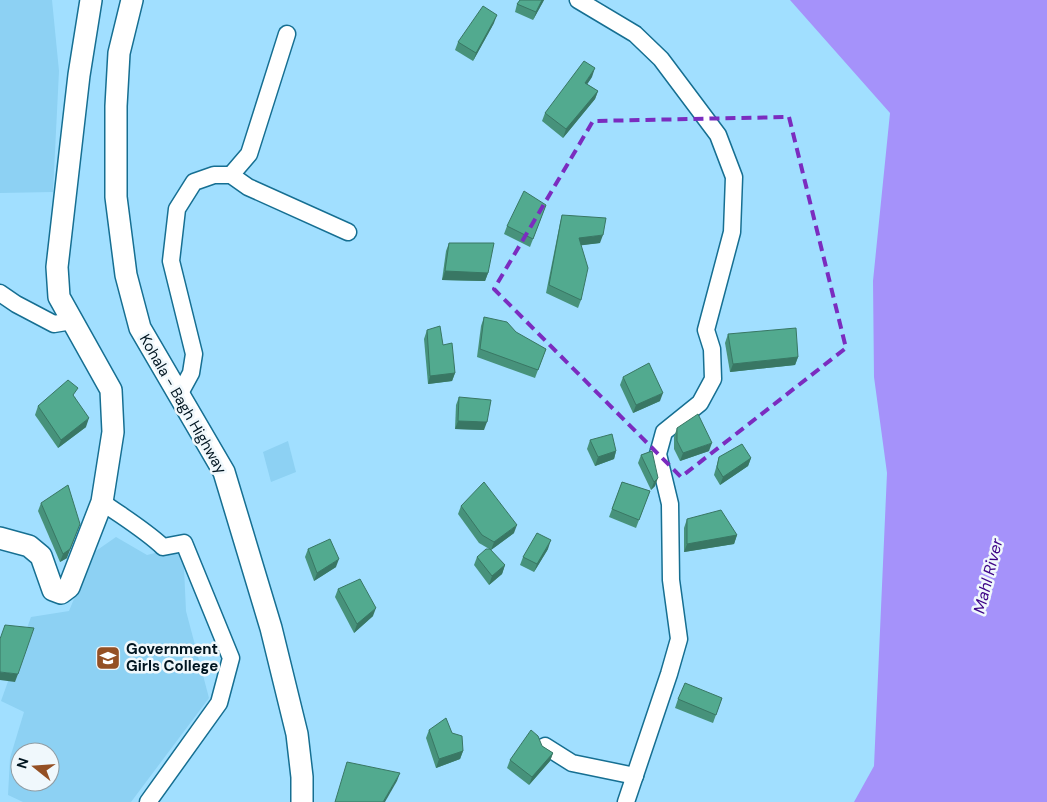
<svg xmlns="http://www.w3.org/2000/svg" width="1047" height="802" font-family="'DM Sans',sans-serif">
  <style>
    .built { fill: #8dd1f3; fill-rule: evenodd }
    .water { fill: #a592fa }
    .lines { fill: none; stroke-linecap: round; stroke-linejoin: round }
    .minor-casing { stroke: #166f92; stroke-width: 19 }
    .major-casing { stroke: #166f92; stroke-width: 24 }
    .minor { stroke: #fff; stroke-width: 16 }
    .major { stroke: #fff; stroke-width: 21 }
    .wall { fill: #47927b }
    .shaded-wall { fill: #397764 }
    .building { fill: #52aa8f; stroke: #397764 }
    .marked { fill: none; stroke: #7b2cbf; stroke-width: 4; stroke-dasharray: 10 6; stroke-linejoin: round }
    .labels { text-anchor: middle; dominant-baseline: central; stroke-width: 5; stroke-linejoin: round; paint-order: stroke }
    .street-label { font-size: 15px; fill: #001520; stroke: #f0f8fc }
    .poi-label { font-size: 15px; font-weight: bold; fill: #001520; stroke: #f0f8fc; text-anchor: start }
    .water-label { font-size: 16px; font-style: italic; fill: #3b0285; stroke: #f0f8fc }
  </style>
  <rect width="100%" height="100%" fill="#a1dfff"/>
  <!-- built -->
  <g class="built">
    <polygon points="0,0 52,0 59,71 53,192 0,193"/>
    <polygon points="288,441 296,472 271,482 263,452"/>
    <path d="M116,537l31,18 36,-9 3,65 23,87 -78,104h-108l-15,-7 2,-37 14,-46 -23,-11 30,-84 38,-6 24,-58zM20,752h30v30h-30z"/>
  </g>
  <!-- water -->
  <polygon class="water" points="790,0 1047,0 1047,802 854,802 874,766 887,473 874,377 873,281 890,113"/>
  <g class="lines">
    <defs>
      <g id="minor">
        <polyline points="578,0 635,34 661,59 718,135 734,177 732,232 706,330 712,349 713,379 700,403 664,432 658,454 670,504 671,580 679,639 669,674 626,802"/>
        <polyline points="231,175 249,154 287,34"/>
        <polyline points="0,293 16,304 54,324 72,321"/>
        <polyline points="179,395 191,373 194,354 171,261 177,209 194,182 214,175 231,175 248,187 348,232"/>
        <path d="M102,502c21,15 43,28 61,45l21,-4 47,115 -12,45 -71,99"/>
        <polyline points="545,746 572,763 635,776"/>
      </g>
      <g id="major">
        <polyline points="132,0 119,53 116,106 116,197 126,275 140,328 224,472 271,628 297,734 302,777 302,802"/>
        <polyline points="0,538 29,546 41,556 53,590 61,593 69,587 102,502 113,432 111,390 59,297 57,267 79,75 91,0"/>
      </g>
    </defs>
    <!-- minor casing -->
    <use href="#minor" class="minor-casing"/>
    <!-- major casing -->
    <use href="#major" class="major-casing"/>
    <!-- minor -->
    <use href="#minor" class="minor"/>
    <!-- major -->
    <use href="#major" class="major"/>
  </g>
  <!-- wall -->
  <g class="wall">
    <polygon points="520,0 544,0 533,20 515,12 517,4"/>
    <polygon points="494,23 473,61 455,50 458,42"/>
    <polygon points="592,77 587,84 598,91 595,99 563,138 542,121 545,113"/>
    <polygon points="546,205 530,247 504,234 507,226"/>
    <polygon points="562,215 600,243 581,245 581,300 578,308 546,293 560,223"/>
    <polygon points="449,243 488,273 485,281 442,280 446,251"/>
    <polygon points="484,317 546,349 535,378 477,357 481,326"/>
    <polygon points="427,330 455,373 452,381 428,384 424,339"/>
    <polygon points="728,334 798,357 795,365 730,372 725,343"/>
    <polygon points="623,377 660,401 633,413 620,385"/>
    <polygon points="75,397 86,427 58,448 35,415 38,406"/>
    <polygon points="459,397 484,430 455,429 456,405"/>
    <polygon points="677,428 709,451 680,461 674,449 674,437"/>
    <polygon points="590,440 616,451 614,459 595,466 587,449"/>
    <polygon points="652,451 655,486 651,490 638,463 641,455"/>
    <polygon points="719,457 751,458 748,466 720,485 714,475"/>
    <polygon points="622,482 650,491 636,528 609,517"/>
    <polygon points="41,503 67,558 60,562 38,511"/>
    <polygon points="461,506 514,533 491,550 479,543 458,514"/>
    <polygon points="687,519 737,535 734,544 684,552 684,528"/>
    <polygon points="308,549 336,567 314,581 305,557"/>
    <polygon points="548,549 534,572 520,565 523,557"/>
    <polygon points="477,557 505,565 502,574 489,585 474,565"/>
    <polygon points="338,589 373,616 354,633 335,597"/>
    <polygon points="722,698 713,723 675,708 678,699"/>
    <polygon points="429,730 452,733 463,751 460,759 436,768 426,738"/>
    <polygon points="542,746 553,753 550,761 529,785 507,768 510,760"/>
  </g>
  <!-- shaded-wall -->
  <g class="shaded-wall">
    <polygon points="542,0 544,0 533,20 536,12"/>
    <polygon points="497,15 494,23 473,61 476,53"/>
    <polygon points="595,68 592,77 582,92 585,83"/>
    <polygon points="598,91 595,99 563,138 566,129"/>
    <polygon points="603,235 600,243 576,246 579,238"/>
    <polygon points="445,271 488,273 485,281 442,280"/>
    <polygon points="798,357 795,365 730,372 733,364"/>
    <polygon points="455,373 452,381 428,384 430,376"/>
    <polygon points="663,393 660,401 633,413 636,405"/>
    <polygon points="89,418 86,427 58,448 61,440"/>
    <polygon points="458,421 487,422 484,430 455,429"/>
    <polygon points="712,443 709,451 680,461 683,453"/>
    <polygon points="616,451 614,459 595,466 598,457"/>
    <polygon points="751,458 748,466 720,485 723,477"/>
    <polygon points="658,478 655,486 651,490 654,482"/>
    <polygon points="80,524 67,558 60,562 63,554"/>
    <polygon points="517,525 514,533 491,550 494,542"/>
    <polygon points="737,535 734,544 684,552 687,544"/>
    <polygon points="551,540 548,549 534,572 537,564"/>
    <polygon points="339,559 336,567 314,581 317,573"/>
    <polygon points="505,565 502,574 489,585 492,576"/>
    <polygon points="376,608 373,616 354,633 357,624"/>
    <polygon points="0,672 18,674 15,682 0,680"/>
    <polygon points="463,751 460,759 436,768 439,759"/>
    <polygon points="553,753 550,761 529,785 532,777"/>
    <polygon points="400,773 397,781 385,802 383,802"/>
  </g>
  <!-- building -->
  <g class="building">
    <polygon points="520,0 542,0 536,12 517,4"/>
    <polygon points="483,6 497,15 476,53 458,42"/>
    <polygon points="584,61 595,68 585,83 598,91 566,129 545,113"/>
    <polygon points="524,191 546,205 533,239 507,226"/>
    <polygon points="562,215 606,218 603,235 579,238 588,268 581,300 549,285"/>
    <polygon points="449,243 494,243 488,273 445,271"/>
    <polygon points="484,317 507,322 516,332 546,349 538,370 480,349"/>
    <polygon points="440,326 443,345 452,343 455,373 430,376 427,330"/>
    <polygon points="796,328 798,357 733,364 728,334"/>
    <polygon points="649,363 663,393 636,405 623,377"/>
    <polygon points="68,380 78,388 73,395 89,418 61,440 38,406"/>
    <polygon points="459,397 491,400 487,422 458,421"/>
    <polygon points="698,414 712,443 683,453 677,441 677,428"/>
    <polygon points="612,434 616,451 598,457 590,440"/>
    <polygon points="742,444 751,458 723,477 717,467 719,457"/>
    <polygon points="652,451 658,478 654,482 641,455"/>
    <polygon points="484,482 517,525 494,542 482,535 461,506"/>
    <polygon points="622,482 650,491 639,520 612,509"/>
    <polygon points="68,485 80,524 70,549 63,554 41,503"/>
    <polygon points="721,510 737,535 687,544 687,519"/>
    <polygon points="537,533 551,540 537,564 523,557"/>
    <polygon points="330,539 339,559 317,573 308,549"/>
    <polygon points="486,549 490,549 505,565 492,576 477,557"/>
    <polygon points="360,579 376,608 357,624 338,589"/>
    <polygon points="5,625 34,628 18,674 0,672 0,639"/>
    <polygon points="685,683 722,698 716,715 678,699"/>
    <polygon points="446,718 452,733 462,736 463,751 439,759 429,730"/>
    <polygon points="531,730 538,736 542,746 553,753 532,777 510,760"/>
    <polygon points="347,762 400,773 383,802 335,802"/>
  </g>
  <!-- marked area -->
  <path class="marked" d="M789,117l57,231 -165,129 -187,-188 99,-168z"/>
  <!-- icons -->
  <defs>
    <symbol id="school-square" viewBox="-11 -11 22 22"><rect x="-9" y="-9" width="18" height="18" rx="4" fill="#945024" stroke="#f0f8fc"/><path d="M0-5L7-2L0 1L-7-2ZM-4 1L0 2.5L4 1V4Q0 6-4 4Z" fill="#fff"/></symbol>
  </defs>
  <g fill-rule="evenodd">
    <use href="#school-square" x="94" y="644" width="28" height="28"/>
  </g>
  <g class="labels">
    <!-- street labels -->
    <g class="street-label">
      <text transform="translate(183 404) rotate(60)">Kohala - Bagh Highway</text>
    </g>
    <!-- poi labels -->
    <g class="poi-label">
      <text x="126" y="649">Government<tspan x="126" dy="17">Girls College</tspan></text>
    </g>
    <!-- water labels -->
    <g class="water-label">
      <text transform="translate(988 576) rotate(-76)">Mahl River</text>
    </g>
  </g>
  <!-- north arrow -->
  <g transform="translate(35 767) rotate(287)"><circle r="24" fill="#f0f8fc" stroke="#909da4"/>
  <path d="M0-4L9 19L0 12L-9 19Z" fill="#945024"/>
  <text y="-8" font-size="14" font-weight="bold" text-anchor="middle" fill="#001520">N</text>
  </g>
</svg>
